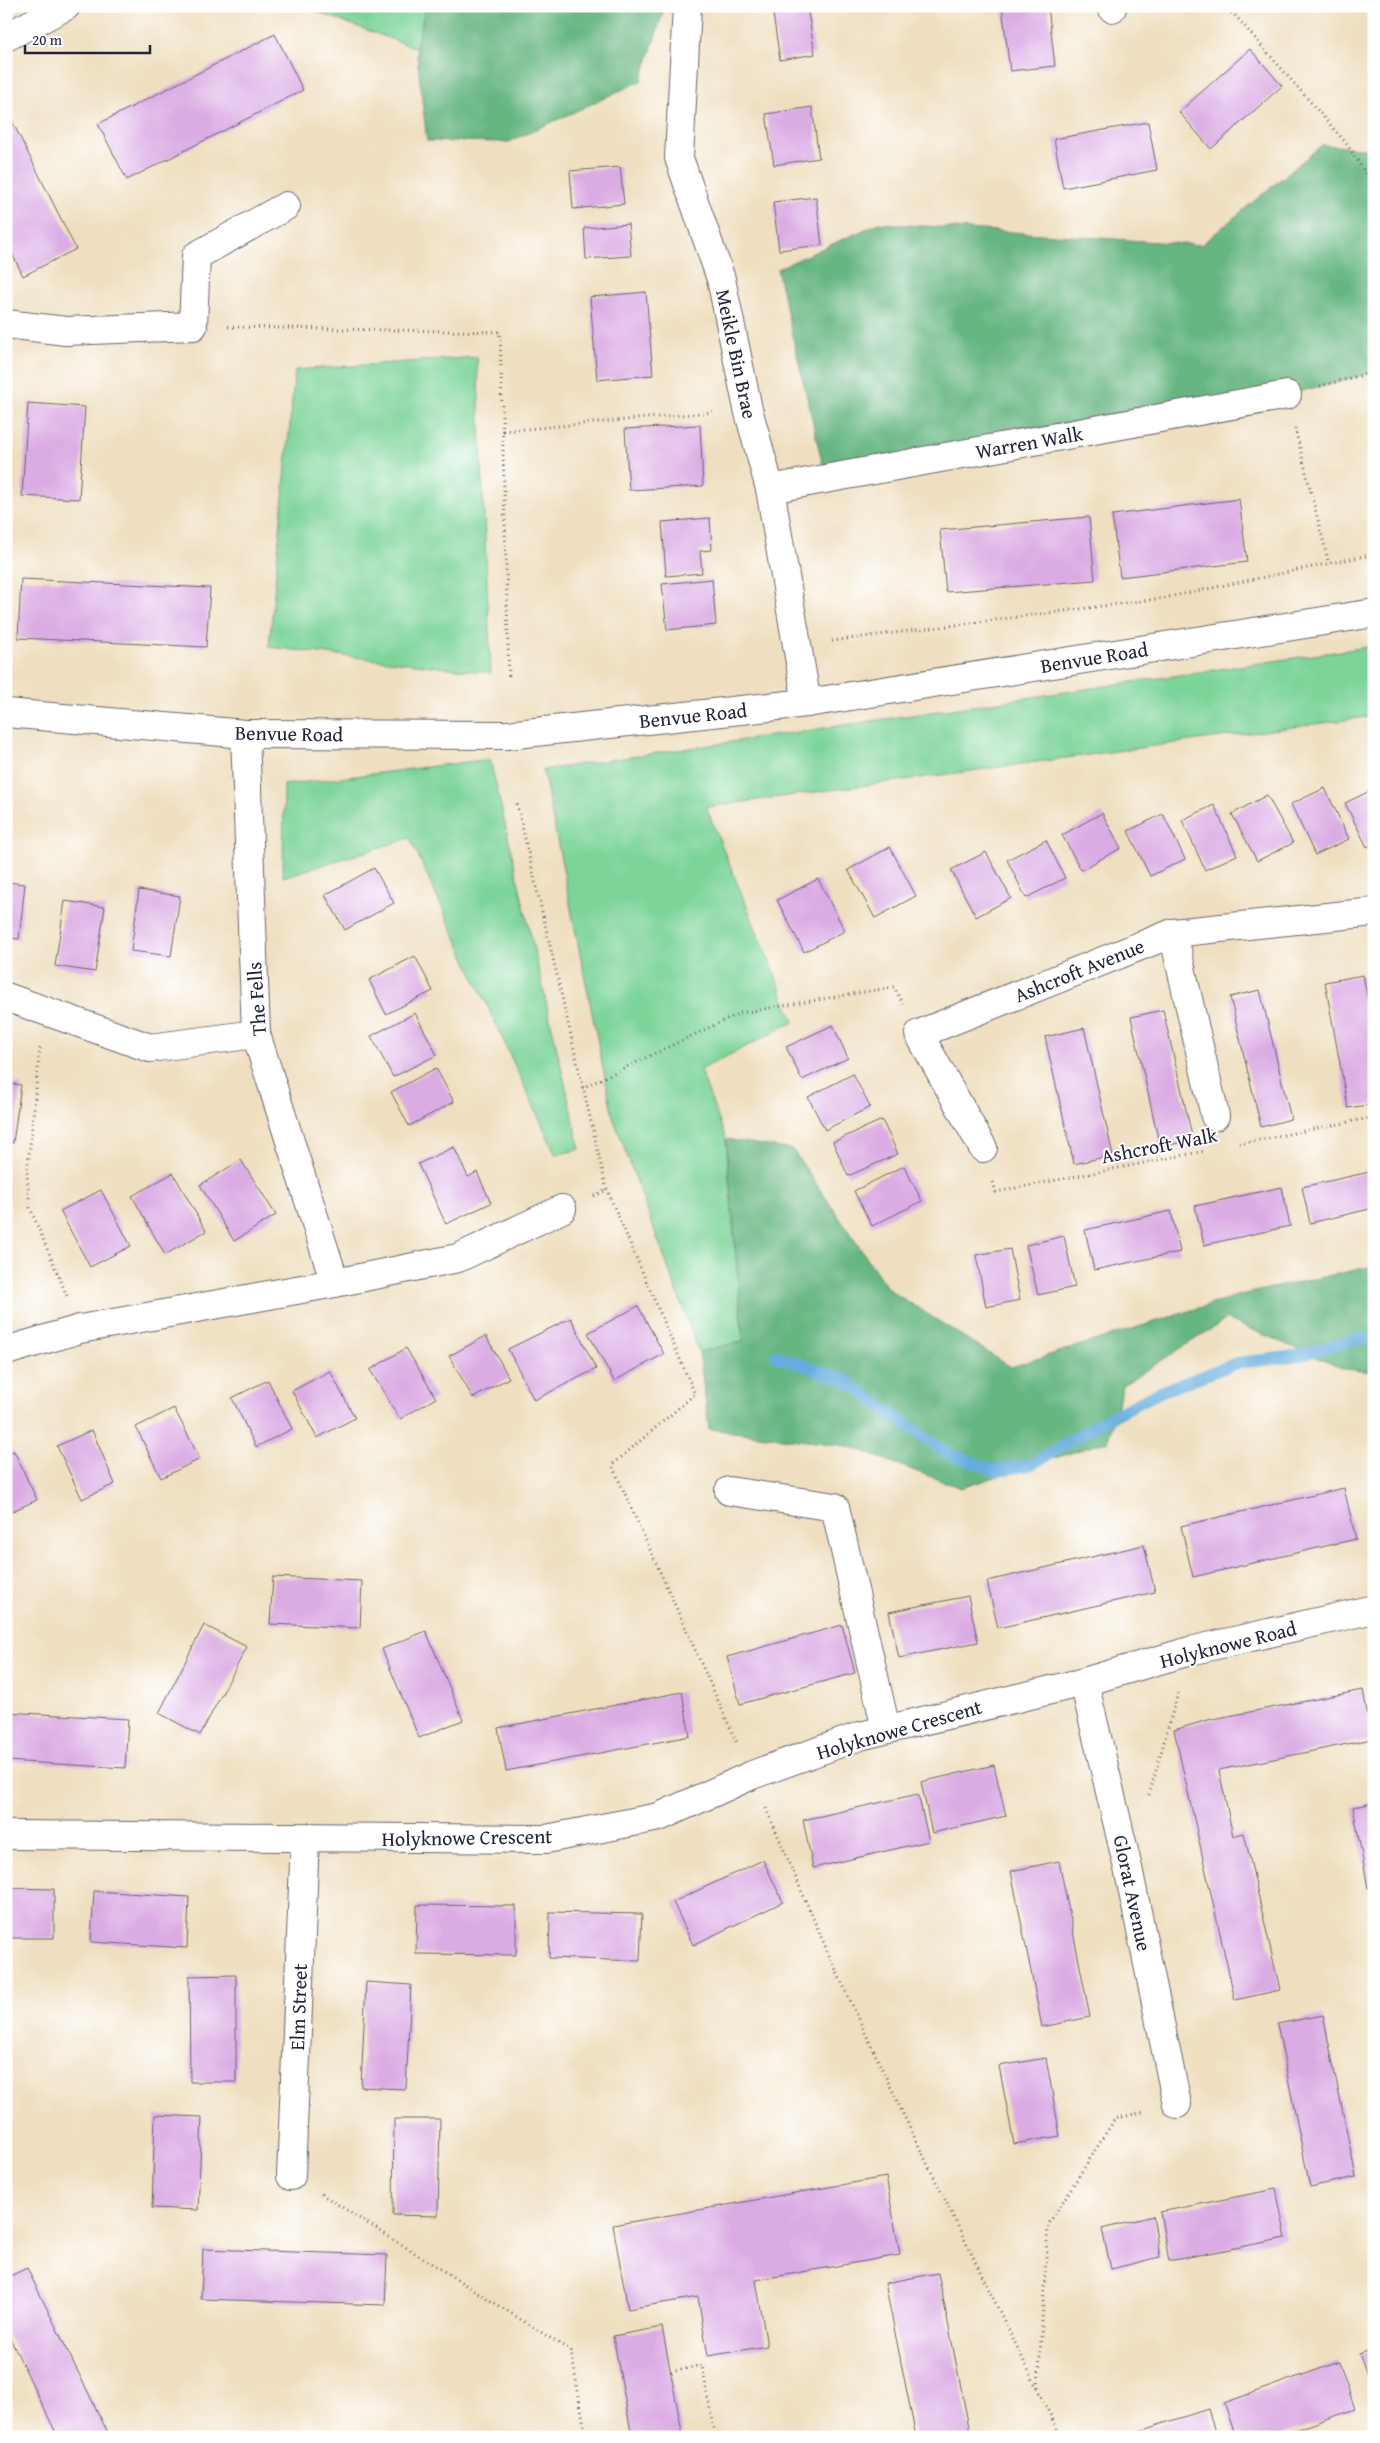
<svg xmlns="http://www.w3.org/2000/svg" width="1380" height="2443" font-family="'Gentium Book Plus',serif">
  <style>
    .green { fill: #7dd499; stroke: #507b6a }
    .forest { fill: #66b681; stroke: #446c5e }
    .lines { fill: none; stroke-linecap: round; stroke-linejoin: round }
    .stream { stroke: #66addd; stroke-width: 12 }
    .building { fill: #dbace4 }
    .minor-casing { stroke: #6a646a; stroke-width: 30 }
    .path { stroke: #6a646a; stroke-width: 3; stroke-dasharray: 1 4; stroke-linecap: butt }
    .minor { stroke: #fff; stroke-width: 28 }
    .labels { text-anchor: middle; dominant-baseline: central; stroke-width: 4; stroke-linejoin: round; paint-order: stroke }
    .street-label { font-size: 20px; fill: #22223b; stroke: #fff }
  </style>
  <rect width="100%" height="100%" fill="#fff"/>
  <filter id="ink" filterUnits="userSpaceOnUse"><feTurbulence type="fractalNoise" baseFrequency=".02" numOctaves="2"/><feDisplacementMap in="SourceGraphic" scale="10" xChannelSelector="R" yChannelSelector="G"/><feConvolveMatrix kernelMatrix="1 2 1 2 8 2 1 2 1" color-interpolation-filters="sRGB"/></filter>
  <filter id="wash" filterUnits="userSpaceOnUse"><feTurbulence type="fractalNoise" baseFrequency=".0096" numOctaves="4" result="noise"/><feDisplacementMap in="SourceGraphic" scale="20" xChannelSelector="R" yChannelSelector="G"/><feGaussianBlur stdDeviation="1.12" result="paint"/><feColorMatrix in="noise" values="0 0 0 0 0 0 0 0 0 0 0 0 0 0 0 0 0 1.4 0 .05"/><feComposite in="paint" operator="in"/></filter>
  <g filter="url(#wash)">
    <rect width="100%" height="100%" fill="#efdfc0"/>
    <!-- green -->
    <g class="green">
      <polygon points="301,6 426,6 416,48"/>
      <polygon points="477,357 491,673 269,647 295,370"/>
      <polygon points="1374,646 1374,716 706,807 794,1022 700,1070 726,1139 743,1341 699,1352 613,1117 543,770"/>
      <polygon points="490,759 580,1149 556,1155 410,838 283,877 284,785"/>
    </g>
    <!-- forest -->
    <g class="forest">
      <polygon points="426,6 665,6 641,81 509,142 427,141 416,48"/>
      <polygon points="1322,145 1374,149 1374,372 1287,395 826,479 777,269 879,223 1201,245"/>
      <polygon points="726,1139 793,1150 888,1289 1011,1367 1240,1295 1374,1266 1374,1372 1344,1369 1227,1319 1123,1385 1108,1441 961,1488 848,1446 709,1429 699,1352 743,1341"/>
    </g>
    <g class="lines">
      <!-- stream -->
      <polyline class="stream" points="776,1356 845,1380 946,1453 997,1471 1032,1464 1105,1420 1160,1392 1237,1363 1298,1356 1356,1339 1374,1339"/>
    </g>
    <g id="blocks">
      <!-- building -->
      <g class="building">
        <polygon points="782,6 807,6 815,54 780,60 772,8"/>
        <polygon points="1002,6 1048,6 1055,66 1010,71"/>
        <polygon points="275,34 303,90 127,180 98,124"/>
        <polygon points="1250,49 1282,86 1211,149 1179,112"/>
        <polygon points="812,107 819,158 774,165 766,114"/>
        <polygon points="6,109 76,249 23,276 6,241"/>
        <polygon points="1148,122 1157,170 1063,188 1054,139"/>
        <polygon points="620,167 624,204 573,209 570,171"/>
        <polygon points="816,197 822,245 779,250 773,202"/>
        <polygon points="628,224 631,256 586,259 584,228"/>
        <polygon points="646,292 653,375 597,380 590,297"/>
        <polygon points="28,403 85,407 79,499 22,496"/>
        <polygon points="700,425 703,486 629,490 625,429"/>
        <polygon points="1239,499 1247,562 1120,577 1112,515"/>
        <polygon points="1089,517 1095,580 946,592 940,530"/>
        <polygon points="710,518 712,550 700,551 702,573 666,576 662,522"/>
        <polygon points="21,579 210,588 206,647 18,638"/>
        <polygon points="712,579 716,625 667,630 662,584"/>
        <polygon points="1325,788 1349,839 1315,855 1291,804"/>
        <polygon points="1374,789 1374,843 1367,847 1345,803"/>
        <polygon points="1267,795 1293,843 1257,861 1232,814"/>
        <polygon points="1214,805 1237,855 1205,870 1182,820"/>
        <polygon points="1102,813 1121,848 1081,870 1062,835"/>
        <polygon points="1163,814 1185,859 1150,876 1128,831"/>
        <polygon points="1046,840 1065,878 1026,898 1007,860"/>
        <polygon points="890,847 916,896 875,918 848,870"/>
        <polygon points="986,852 1011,898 976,917 951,870"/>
        <polygon points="374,868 394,903 345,930 325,895"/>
        <polygon points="818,879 845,931 804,952 777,900"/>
        <polygon points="6,882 25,884 19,939 6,938"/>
        <polygon points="139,890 180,896 171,956 131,951"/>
        <polygon points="65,901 105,907 95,972 55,966"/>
        <polygon points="415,956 433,991 386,1014 369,980"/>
        <polygon points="1363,975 1374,1031 1374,1104 1348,1108 1325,982"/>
        <polygon points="1260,990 1291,1119 1261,1127 1230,997"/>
        <polygon points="1163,1010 1193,1140 1160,1147 1131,1017"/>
        <polygon points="415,1013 437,1055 393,1077 371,1036"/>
        <polygon points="833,1025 848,1058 802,1080 786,1047"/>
        <polygon points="1084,1028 1113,1155 1074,1164 1045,1037"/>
        <polygon points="436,1068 454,1102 409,1126 391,1092"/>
        <polygon points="853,1074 870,1107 825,1130 808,1097"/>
        <polygon points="6,1083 21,1085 13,1143 6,1142"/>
        <polygon points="882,1120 898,1154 848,1176 833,1142"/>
        <polygon points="454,1147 468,1177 477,1172 491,1203 446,1224 418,1164"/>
        <polygon points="241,1160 276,1215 234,1241 200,1185"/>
        <polygon points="904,1166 922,1201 872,1226 854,1191"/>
        <polygon points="1374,1171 1374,1208 1310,1223 1302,1187"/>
        <polygon points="173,1173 206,1231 165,1255 132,1196"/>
        <polygon points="1282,1187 1290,1226 1204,1245 1195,1206"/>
        <polygon points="101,1190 131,1246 90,1267 60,1211"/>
        <polygon points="1171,1211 1180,1252 1094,1270 1085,1230"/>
        <polygon points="1064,1236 1075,1287 1038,1295 1026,1245"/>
        <polygon points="1010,1249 1020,1300 986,1307 976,1255"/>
        <polygon points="638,1306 664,1354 614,1381 588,1333"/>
        <polygon points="571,1318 596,1369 534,1400 508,1349"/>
        <polygon points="486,1336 509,1378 473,1398 449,1356"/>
        <polygon points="406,1348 436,1398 400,1419 370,1370"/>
        <polygon points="330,1371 355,1418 317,1438 292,1391"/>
        <polygon points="268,1380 292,1429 256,1447 232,1398"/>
        <polygon points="174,1408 200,1459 161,1478 136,1427"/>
        <polygon points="92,1430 115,1484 82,1499 57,1446"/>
        <polygon points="14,1451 37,1500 6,1514 6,1454"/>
        <polygon points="1344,1488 1356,1539 1193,1577 1181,1526"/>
        <polygon points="1144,1545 1155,1592 998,1628 987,1581"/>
        <polygon points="273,1577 362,1581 360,1628 270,1624"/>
        <polygon points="968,1596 978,1642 899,1658 889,1612"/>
        <polygon points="204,1625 247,1647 200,1735 159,1713"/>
        <polygon points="842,1625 855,1673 740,1704 727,1657"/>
        <polygon points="426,1631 463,1720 419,1738 382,1649"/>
        <polygon points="1363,1690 1372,1739 1219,1770 1233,1836 1244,1833 1280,1990 1235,2000 1174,1730 1208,1720"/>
        <polygon points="682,1692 690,1736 506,1771 498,1728"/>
        <polygon points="6,1712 128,1719 125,1768 6,1761"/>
        <polygon points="994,1765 1006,1816 932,1833 921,1782"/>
        <polygon points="918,1794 929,1841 813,1868 803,1820"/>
        <polygon points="1374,1803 1374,1887 1368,1888 1353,1807"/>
        <polygon points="763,1860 783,1902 693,1945 673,1902"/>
        <polygon points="1059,1861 1090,2017 1042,2027 1011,1871"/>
        <polygon points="6,1888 54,1889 54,1938 6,1938"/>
        <polygon points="94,1891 189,1897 187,1948 91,1942"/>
        <polygon points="417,1905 516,1906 516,1955 416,1954"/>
        <polygon points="550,1912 642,1914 640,1961 549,1958"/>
        <polygon points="236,1975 236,2082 190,2082 189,1976"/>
        <polygon points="366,1982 411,1985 406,2089 361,2087"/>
        <polygon points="1323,2015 1356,2177 1310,2187 1277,2024"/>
        <polygon points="1046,2058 1060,2136 1014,2144 999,2066"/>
        <polygon points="155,2115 202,2117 198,2210 152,2208"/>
        <polygon points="394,2119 440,2119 438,2216 393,2215"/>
        <polygon points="886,2177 900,2255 756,2280 767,2346 708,2356 698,2297 628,2309 613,2225"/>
        <polygon points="1276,2189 1286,2238 1169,2261 1160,2212"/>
        <polygon points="1153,2216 1160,2257 1111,2269 1102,2229"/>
        <polygon points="203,2249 387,2255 385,2305 201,2299"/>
        <polygon points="27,2268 109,2435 104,2437 58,2437 6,2330 6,2278"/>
        <polygon points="938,2273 971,2437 916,2437 885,2283"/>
        <polygon points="662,2327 683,2437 632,2437 613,2336"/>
        <polygon points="1374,2349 1374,2394 1359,2354"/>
        <polygon points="1339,2362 1355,2409 1276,2437 1236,2437 1224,2403"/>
        <polygon points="1208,2409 1217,2437 1124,2437 1124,2436"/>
      </g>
    </g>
  </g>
  <g filter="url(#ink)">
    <use href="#blocks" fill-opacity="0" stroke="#6a646a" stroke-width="1"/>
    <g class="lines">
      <defs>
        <g id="minor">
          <polyline points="687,6 679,158 721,279 748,409 770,489 807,703"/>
          <polyline points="1112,6 1112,8"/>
          <polyline points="6,37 66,6"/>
          <polyline points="6,324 66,331 193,326 196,256 286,206"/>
          <polyline points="770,489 1287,395"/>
          <polyline points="6,713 245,734 507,735 807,703 1374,613"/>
          <polyline points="245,734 256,1034 335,1283"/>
          <polyline points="1173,933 1215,1116"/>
          <polyline points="6,997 150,1048 256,1034"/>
          <polyline points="983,1148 919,1034 1173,933 1374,912"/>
          <polyline points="6,1351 80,1329 335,1283 458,1258 562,1209"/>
          <polyline points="729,1491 835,1507 886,1729"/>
          <polyline points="1084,1682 1128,1868 1177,2104"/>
          <polyline points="6,1835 546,1839 659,1817 752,1775 860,1736 1084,1682 1190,1651 1374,1609"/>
          <polyline points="291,2176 305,1838"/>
        </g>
      </defs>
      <!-- minor casing -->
      <use href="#minor" class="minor-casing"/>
      <!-- path -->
      <g class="path">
        <polyline points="1212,6 1234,14 1346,143 1368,177 1374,180"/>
        <polyline points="228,327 500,332 509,680"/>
        <polyline points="1320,386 1374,372"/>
        <polyline points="1295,428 1329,564"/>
        <polyline points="503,431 713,412"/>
        <polyline points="832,641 1164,598 1374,554"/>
        <polyline points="517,804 607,1190 695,1394 612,1465 737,1743"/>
        <polyline points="40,1048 27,1174 30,1208 67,1296"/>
        <polyline points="582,1088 740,1013 894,987 903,1004"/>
        <polyline points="1239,1144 1374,1117"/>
        <polyline points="993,1182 996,1192 1205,1151"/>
        <polyline points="594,1196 607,1190"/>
        <polyline points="1149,1795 1178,1693"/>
        <polyline points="766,1808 828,1953 906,2120 1061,2437"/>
        <polyline points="321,2194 571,2351 586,2437"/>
        <polyline points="671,2372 702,2365 715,2437"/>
        <polyline points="1038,2387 1048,2225 1115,2119 1143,2112"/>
      </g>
      <!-- minor -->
      <use href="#minor" class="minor"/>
    </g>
  </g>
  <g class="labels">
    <!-- street labels -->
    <g class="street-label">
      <text transform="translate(737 354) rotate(78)">Meikle Bin Brae</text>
      <text transform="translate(1029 442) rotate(-10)">Warren Walk</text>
      <text transform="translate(1094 657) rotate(-9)">Benvue Road</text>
      <text transform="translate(693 715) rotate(-6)">Benvue Road</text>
      <text transform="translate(289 733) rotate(1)">Benvue Road</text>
      <text transform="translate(1079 970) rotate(-22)">Ashcroft Avenue</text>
      <text transform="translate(256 999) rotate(-94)">The Fells</text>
      <text transform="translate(1159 1145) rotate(-11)">Ashcroft Walk</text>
      <text transform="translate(1228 1644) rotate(-14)">Holyknowe Road</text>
      <text transform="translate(899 1729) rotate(-16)">Holyknowe Crescent</text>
      <text transform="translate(467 1837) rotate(-1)">Holyknowe Crescent</text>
      <text transform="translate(1133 1893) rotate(78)">Glorat Avenue</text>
      <text transform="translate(298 2007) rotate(-88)">Elm Street</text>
    </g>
  </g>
  <!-- margin -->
  <rect width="1380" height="2443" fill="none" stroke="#fff" stroke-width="25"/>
  <!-- scale -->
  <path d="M25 45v8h125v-8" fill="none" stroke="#22223b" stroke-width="2.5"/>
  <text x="32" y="45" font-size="15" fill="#22223b" stroke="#ffffff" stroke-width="4" paint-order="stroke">20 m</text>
</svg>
